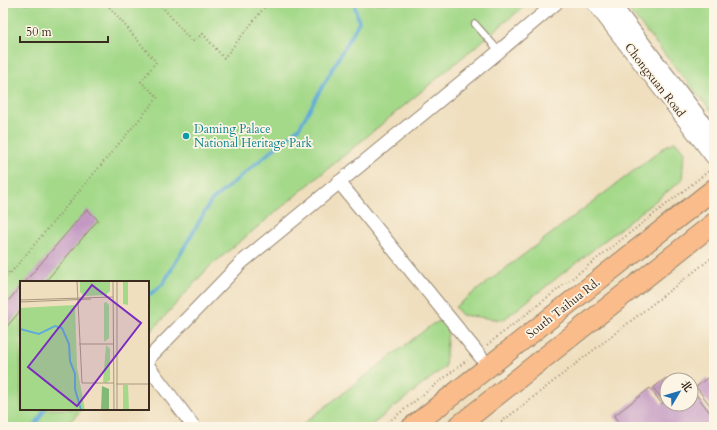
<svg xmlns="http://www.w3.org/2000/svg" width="717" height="430" font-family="Cardo,'Noto Serif SC',serif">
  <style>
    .green { fill: #a4d98a; stroke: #708254 }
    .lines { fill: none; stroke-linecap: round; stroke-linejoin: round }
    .stream { stroke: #61abd8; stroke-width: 3.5 }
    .building { fill: #c399c3 }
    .service-casing { stroke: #95846e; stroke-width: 8 }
    .minor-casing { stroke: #95846e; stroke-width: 15 }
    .tertiary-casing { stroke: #95846e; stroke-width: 18 }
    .primary-casing { stroke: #95846e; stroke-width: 22 }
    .path { stroke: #95846e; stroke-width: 2; stroke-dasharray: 1 3; stroke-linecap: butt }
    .service { stroke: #fff; stroke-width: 6 }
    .minor { stroke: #fff; stroke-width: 13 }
    .tertiary { stroke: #fff; stroke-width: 16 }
    .primary { stroke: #f9bc8a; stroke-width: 20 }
    .culture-dot { fill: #0f9aa8; stroke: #fcf5e5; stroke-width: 1.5 }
    .labels { text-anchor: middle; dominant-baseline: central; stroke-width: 3.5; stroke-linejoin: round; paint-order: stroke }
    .street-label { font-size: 12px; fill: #3b2a1e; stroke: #fcf5e5 }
    .culture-label { font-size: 12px; fill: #0d838f; stroke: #fcf5e5; text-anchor: start }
    .inset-river { fill: none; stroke: #61abd8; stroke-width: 2 }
    .inset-road { fill: none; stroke: #a7977f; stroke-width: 1 }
    .view { fill: #7b2cbf; fill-opacity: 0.15; stroke: #7b2cbf; stroke-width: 2 }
    .inset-edge { fill: none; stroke: #3b2a1e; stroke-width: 2 }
  </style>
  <rect width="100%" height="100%" fill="#fcf5e5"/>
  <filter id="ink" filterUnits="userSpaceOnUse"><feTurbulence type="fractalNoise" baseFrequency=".025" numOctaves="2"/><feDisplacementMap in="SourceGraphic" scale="8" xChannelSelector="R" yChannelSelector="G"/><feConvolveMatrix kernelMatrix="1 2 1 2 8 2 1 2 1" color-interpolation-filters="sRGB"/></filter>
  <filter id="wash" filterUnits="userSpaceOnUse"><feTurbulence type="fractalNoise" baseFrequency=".012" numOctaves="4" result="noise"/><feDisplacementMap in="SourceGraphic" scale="16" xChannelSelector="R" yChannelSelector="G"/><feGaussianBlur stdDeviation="0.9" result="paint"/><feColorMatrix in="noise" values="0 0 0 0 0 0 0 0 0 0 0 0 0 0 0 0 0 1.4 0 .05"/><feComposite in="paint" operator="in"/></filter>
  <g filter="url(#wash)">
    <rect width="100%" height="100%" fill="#efdfbf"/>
    <!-- green -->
    <g class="green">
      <polygon points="3,3 528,3 208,268 148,335 148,282 21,282 21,409 82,409 65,427 3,427"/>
      <polygon points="623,3 714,3 714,116 712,112"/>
      <polygon points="675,141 684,152 682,180 503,320 462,315 455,307 669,144 670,145"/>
      <polygon points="441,319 448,329 445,367 369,427 299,427 434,323 435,324"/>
    </g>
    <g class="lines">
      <!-- stream -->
      <g class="stream">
        <polyline points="148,296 163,284 211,201 299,128 359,22 354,3"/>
        <polyline points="34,427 45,409"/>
      </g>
    </g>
    <g id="blocks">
      <!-- building -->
      <g class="building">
        <polygon points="87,209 98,220 45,282 25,282"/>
        <polygon points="21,286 21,310 3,331 3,307"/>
        <polygon points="666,378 668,380 667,380 667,397 663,400 653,388"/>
        <polygon points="707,378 714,388 713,409 696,387"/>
        <polygon points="650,388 662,404 667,400 667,404 691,404 691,388 714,418 714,427 622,427 614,416"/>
      </g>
    </g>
  </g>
  <g filter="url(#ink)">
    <use href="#blocks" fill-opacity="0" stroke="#95846e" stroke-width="1"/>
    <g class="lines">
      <defs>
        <polyline id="service" points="475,24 499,51"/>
        <g id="minor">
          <polyline points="339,182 489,367"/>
          <polyline points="148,359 242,262 491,58 556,3"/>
          <polyline points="148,366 194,427"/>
        </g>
        <g id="tertiary">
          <polyline points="595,3 714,157"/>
          <polyline points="611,3 714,138"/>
        </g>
        <g id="primary">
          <polyline points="412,427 714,189"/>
          <polyline points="457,427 714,223"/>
        </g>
      </defs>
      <!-- service casing -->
      <use href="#service" class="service-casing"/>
      <!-- minor casing -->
      <use href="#minor" class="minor-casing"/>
      <!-- tertiary casing -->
      <use href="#tertiary" class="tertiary-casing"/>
      <!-- primary casing -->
      <use href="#primary" class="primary-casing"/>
      <!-- path -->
      <g class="path">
        <polyline points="159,3 192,42 203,34 224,58 268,3"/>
        <polyline points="3,266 10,274"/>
        <polyline points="3,282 158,97 141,82 156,62 106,3"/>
        <polyline points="487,345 710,170"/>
        <polyline points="382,427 467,360"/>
        <polyline points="495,427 714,256"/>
      </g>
      <!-- service -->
      <use href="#service" class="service"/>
      <!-- minor -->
      <use href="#minor" class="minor"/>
      <!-- tertiary -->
      <use href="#tertiary" class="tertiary"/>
      <!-- primary -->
      <use href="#primary" class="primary"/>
    </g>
  </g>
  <!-- markers -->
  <circle class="culture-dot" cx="186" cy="136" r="4"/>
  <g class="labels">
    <!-- street labels -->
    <g class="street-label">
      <text transform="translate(655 80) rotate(52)">Chongxuan Road</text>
      <text transform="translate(563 308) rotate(-38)">South Taihua Rd.</text>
    </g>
    <!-- culture labels -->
    <g class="culture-label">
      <text x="194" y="129">Daming Palace<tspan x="194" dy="14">National Heritage Park</tspan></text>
    </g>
  </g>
  <!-- overview -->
  <g transform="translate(20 281)">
    <rect width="129" height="129" fill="#efdfbf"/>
    <path d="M60,0h30v10l-4,4 -22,1 -4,-4zM103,0h5v24l-5,-1zM86,21l3,3v33l-5,4v-39zM55,24l2,62 8,43h-65v-102zM86,64l4,4v31l-4,3 -3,-1zM103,104h5l1,25h-6z" fill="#a4d98a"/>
    <path d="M82,105l7,3v21h-8z" fill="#83b976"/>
    <path class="inset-river" d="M0,48l19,5 16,-8 7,2 7,16 1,17 5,13v15l6,21"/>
    <path class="inset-road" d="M57,0l5,102h32M93,0l1,129M97,0v129M0,19l93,-3M0,21l71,-3M59,63h35M96,103h33"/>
    <path class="view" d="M72,4l49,38 -64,83 -49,-39z"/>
    <rect width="129" height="129" class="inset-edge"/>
  </g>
  <!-- margin -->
  <rect width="717" height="430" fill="none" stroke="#fcf5e5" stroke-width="16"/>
  <!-- north arrow -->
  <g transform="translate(679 392) rotate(52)"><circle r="19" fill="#fcf5e5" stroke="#afa495"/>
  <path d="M0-3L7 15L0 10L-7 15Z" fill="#1f6fb2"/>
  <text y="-6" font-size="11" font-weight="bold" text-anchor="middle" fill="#3b2a1e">北</text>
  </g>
  <!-- scale -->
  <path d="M20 36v6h88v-6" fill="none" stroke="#3b2a1e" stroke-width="2"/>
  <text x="26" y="36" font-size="12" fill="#3b2a1e" stroke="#fcf5e5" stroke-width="3" paint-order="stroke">50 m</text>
</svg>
